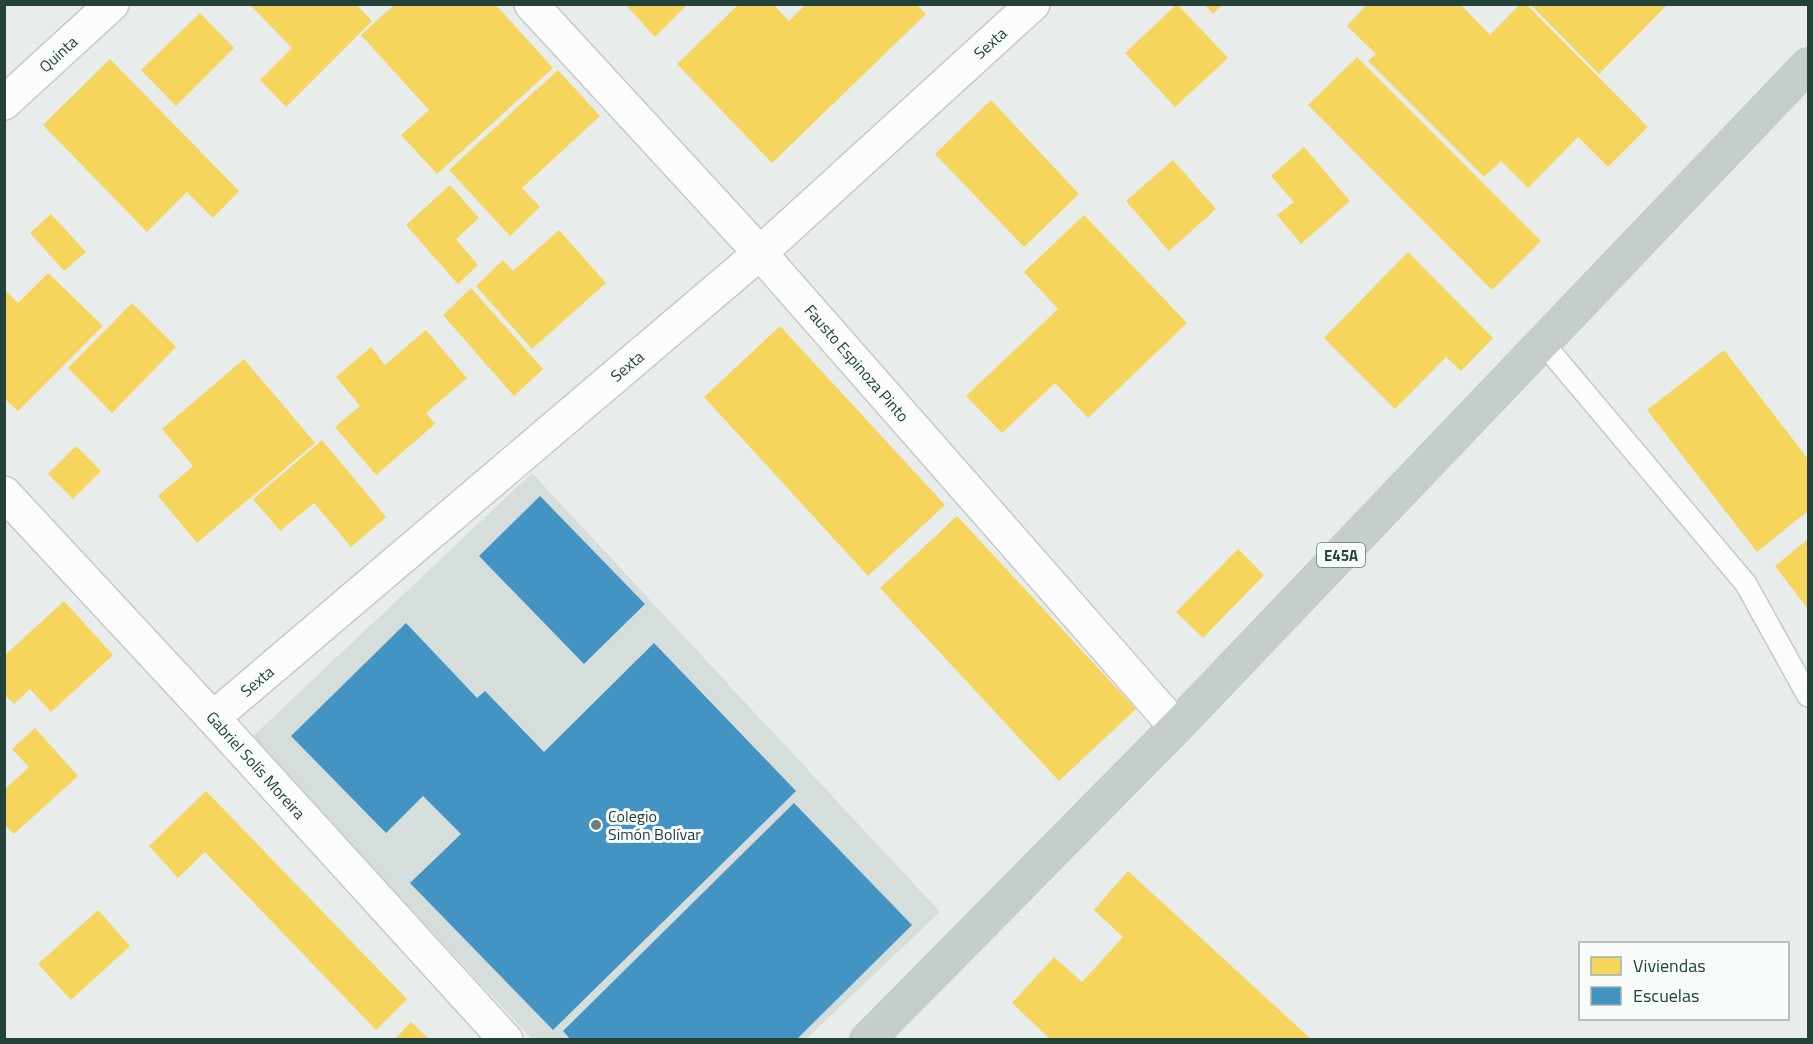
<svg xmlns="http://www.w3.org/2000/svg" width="1813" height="1044" font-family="'Titillium Web',sans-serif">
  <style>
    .built { fill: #d6dedb }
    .homes { fill: #f6d55c }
    .schools { fill: #4393c3 }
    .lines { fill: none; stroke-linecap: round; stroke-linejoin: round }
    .service-casing { stroke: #c5cac8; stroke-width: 24 }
    .minor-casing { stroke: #c5cac8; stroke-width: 36 }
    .trunk-casing { stroke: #c3ccc9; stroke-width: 36 }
    .service { stroke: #fcfcfc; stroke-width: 21 }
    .minor { stroke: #fcfcfc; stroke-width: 33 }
    .trunk { stroke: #c6cecc; stroke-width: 33 }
    .poi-dot { fill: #697e78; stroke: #f7fbf9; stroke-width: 2 }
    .labels { text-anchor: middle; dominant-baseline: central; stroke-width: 6; stroke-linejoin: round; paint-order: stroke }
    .shield { fill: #f7fbf9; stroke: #637a73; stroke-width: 1.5 }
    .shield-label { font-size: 15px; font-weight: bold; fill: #24423a }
    .street-label { font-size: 16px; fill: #24423a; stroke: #f7fbf9 }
    .poi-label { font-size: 16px; fill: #24423a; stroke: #f7fbf9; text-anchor: start }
  </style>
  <rect width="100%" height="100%" fill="#e8edeb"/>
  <!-- built -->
  <polygon class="built" points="532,473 940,912 806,1039 532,1039 251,738"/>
  <!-- homes -->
  <g class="homes">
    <polygon points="249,4 356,4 372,21 286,107 260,80 292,48"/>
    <polygon points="395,4 495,4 553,68 437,174 401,135 429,110 361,35"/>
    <polygon points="625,4 688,4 655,37"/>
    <polygon points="739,4 773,4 789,21 806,4 916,4 926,14 772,163 677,64"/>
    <polygon points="1177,4 1228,58 1175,107 1125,53"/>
    <polygon points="1204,4 1223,4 1213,14"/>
    <polygon points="1367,4 1460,4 1490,35 1520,4 1526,4 1648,127 1608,167 1578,137 1528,188 1501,161 1484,177 1368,61 1376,54 1347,26"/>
    <polygon points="1530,4 1668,4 1599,74"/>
    <polygon points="200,13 234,48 176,106 141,70"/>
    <polygon points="1357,57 1541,241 1492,290 1308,105"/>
    <polygon points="110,59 239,191 213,218 187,192 147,232 43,125"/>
    <polygon points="558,70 600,116 522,188 540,207 510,236 449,170"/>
    <polygon points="991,100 1079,194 1024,247 935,154"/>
    <polygon points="1304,147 1350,201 1301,244 1277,215 1294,202 1271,176"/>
    <polygon points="1173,160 1216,209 1169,251 1126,201"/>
    <polygon points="450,185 479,218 456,239 478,265 458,284 406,225"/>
    <polygon points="51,214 86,252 64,271 30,233"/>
    <polygon points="1084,215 1187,323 1088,418 1055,383 1002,433 966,396 1058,309 1024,272"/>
    <polygon points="559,230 606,283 532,349 476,286 503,260 513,271"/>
    <polygon points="1408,252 1493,338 1461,371 1446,357 1395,409 1324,338"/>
    <polygon points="48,273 103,326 18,411 4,398 4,289 18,303"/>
    <polygon points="471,288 543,369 514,396 443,315"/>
    <polygon points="132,303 176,347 112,413 68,368"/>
    <polygon points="780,326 945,505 868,576 704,397"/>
    <polygon points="426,330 467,378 426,413 435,424 376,475 335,427 360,406 336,377 371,347 385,365"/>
    <polygon points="1724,350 1808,459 1808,511 1757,552 1647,410"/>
    <polygon points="244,359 315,443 197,543 158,496 193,466 162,429"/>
    <polygon points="322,440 386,517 351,547 314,503 280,531 253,499"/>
    <polygon points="76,446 101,471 73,499 48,474"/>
    <polygon points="957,516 1136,709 1059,781 880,588"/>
    <polygon points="1808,539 1808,609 1775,566"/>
    <polygon points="1238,549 1264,575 1203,638 1176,612"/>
    <polygon points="64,601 113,655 51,712 30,689 14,704 4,694 4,656"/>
    <polygon points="35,728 78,776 14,834 4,824 4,790 29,767 12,749"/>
    <polygon points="206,791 407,999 376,1030 205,852 178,878 149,846"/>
    <polygon points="1128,871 1312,1040 1051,1040 1012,1003 1054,957 1082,982 1123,937 1094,910"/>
    <polygon points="98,910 130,946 71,1000 38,964"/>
    <polygon points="411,1022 430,1040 394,1040"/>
  </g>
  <!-- schools -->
  <g class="schools">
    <polygon points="540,496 645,604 584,664 479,556"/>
    <polygon points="406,623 477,698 485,691 544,752 654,643 796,791 553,1030 410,883 461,834 423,796 386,833 291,736"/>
    <polygon points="794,803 912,925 796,1040 571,1040 563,1031"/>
  </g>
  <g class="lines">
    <defs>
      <polyline id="service" points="1543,343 1746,584 1808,696"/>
      <g id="minor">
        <polyline points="531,4 760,253 1176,727"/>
        <polyline points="4,103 112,4"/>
        <polyline points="4,493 213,718 506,1040"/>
        <polyline points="213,718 760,253 1033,4"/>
      </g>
      <polyline id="trunk" points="867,1040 1176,727 1808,65"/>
    </defs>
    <!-- service casing -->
    <use href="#service" class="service-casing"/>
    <!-- minor casing -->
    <use href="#minor" class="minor-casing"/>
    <!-- trunk casing -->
    <use href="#trunk" class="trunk-casing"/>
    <!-- service -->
    <use href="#service" class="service"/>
    <!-- minor -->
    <use href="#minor" class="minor"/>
    <!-- trunk -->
    <use href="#trunk" class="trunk"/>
  </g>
  <!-- markers -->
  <circle class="poi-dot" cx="596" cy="825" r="6"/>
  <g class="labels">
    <!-- shield labels -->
    <rect class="shield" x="1317" y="543" width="48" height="24" rx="4.5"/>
    <g class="shield-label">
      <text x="1341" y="555">E45A</text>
    </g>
    <!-- street labels -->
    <g class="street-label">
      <text transform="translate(990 43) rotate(-42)">Sexta</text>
      <text transform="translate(58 54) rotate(-42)">Quinta</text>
      <text transform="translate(857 363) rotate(49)">Fausto Espinoza Pinto</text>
      <text transform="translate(627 366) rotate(-40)">Sexta</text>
      <text transform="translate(257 681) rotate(-40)">Sexta</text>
      <text transform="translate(256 765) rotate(48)">Gabriel Solís Moreira</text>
    </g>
    <!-- poi labels -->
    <g class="poi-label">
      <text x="608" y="816">Colegio<tspan x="608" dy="18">Simón Bolívar</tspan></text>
    </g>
  </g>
  <!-- border -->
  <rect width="1813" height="1044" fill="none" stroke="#24423a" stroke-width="12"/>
  <!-- legend -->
  <rect x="1579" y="942" width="210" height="78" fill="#f7fbf9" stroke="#a3b1ad" stroke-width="1.5"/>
  <rect x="1591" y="957" width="30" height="18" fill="#f6d55c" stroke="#a3b1ad" stroke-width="1.5"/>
  <text x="1633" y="972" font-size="18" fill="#24423a">Viviendas</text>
  <rect x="1591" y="987" width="30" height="18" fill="#4393c3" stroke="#a3b1ad" stroke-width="1.5"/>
  <text x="1633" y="1002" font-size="18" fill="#24423a">Escuelas</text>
</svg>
